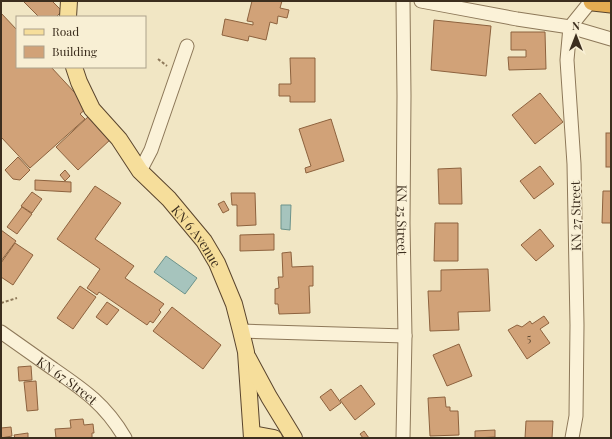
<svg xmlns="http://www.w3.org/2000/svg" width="612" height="439" font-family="'Playfair Display',serif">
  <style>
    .water { fill: #a6c4bd; stroke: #6c938b }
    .building { fill: #d1a278; stroke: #8d623e }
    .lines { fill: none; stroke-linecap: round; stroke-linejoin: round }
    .minor-casing { stroke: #8d7859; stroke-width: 15 }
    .major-casing { stroke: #5a452e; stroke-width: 18 }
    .highway-casing { stroke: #5a452e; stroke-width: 21 }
    .path { stroke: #8d7859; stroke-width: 2; stroke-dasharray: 3 2; stroke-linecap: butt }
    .minor { stroke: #fbf2d8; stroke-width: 13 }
    .major { stroke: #f6de9b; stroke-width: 16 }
    .highway { stroke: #e4ac51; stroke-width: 19 }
    .labels { text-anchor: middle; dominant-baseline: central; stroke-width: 3; stroke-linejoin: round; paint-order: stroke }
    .number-label { font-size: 11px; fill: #614b34 }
    .street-label { font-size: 13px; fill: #3c2e1e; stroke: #f8efd4 }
  </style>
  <rect width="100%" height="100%" fill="#f1e6c4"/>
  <!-- water -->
  <g class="water">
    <polygon points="281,205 291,205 290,230 281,229"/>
    <polygon points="166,256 197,278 185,294 154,272"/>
  </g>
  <!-- building -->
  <g class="building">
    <polygon points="23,1 52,1 62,11 56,17 39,17"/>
    <polygon points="252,1 282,1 280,8 289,10 287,18 278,16 277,24 270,22 266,40 249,36 248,41 222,35 225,19 253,25 253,22 247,21"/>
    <polygon points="1,13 17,30 17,67 51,67 88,107 80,114 85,119 30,168 1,137"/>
    <polygon points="434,20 491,26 486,76 431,70"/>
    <polygon points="511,32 545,32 546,69 509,70 508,57 526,57 526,50 511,50"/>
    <polygon points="290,58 315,58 315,102 290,102 290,96 279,96 279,84 291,84"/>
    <polygon points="540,93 563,122 535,144 512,115"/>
    <polygon points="90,115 112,138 78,170 56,147"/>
    <polygon points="331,119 344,161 306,173 305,168 311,166 299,129"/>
    <rect x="606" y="133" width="5" height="34"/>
    <polygon points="18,157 30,170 20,180 13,179 5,170"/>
    <polygon points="540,166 554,184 534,199 520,181"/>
    <polygon points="461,168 462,204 439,204 438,169"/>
    <polygon points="65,170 70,176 65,181 60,175"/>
    <polygon points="35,180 71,182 71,192 35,190"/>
    <polygon points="95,186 121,203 95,239 134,266 125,278 164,304 159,310 161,312 153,323 150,321 147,325 99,292 97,295 87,288 100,269 57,239"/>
    <polygon points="603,191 611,191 611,223 602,223"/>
    <polygon points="32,192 42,199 32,213 21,206"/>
    <polygon points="231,193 255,193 256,225 237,226 237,205 232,205"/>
    <polygon points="224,201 229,210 223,213 218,204"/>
    <polygon points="22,207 32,214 17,234 7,227"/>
    <polygon points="435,223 458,223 458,261 434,261"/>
    <polygon points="540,229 554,246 536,261 521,245"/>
    <polygon points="1,230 16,241 1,261"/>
    <polygon points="274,234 274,250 240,251 240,235"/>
    <polygon points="15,243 33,255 13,285 1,277 1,263"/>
    <polygon points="291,252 292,267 313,266 313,286 309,286 310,313 279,314 278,304 275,304 275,289 279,288 278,277 283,277 282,253"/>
    <polygon points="488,269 490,311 458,312 459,330 430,331 428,291 441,291 441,270"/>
    <polygon points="80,286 96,297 73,329 57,318"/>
    <polygon points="107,302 119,310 107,325 96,317"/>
    <polygon points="172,307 221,345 203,369 153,331"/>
    <polygon points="544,316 549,323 540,329 550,343 527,359 508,330 517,325 522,327 530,321 532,324"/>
    <polygon points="459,344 472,376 447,386 433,355"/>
    <polygon points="31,366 32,380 19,381 18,367"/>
    <polygon points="36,381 38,410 27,411 24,382"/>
    <polygon points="361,385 375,404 355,420 340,400"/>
    <polygon points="331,389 341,403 330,411 320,397"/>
    <polygon points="445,397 446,407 450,407 450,411 458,411 459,435 430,436 428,398"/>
    <polygon points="83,419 84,425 93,424 94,433 92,433 92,438 56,438 55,429 71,428 70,420"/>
    <polygon points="526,421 553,421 552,438 525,438"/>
    <polygon points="11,427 12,436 1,438 1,428"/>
    <polygon points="495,430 495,437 475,438 475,431"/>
    <polygon points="364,431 369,438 363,438 360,434"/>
    <polygon points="28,433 28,438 15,438 14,435"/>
  </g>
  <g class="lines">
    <defs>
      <g id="minor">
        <path id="s1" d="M403,1l1,95 -1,127 2,113 -2,102"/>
        <polyline points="421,1 517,19 570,27 611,39"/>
        <polyline points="140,171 151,150 187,46"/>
        <polyline points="241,331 405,336"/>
        <path id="s2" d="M1,332c17,12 34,24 51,36 32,22 53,36 73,70"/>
        <polyline points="572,438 576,416 577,325 574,164 567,60 570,27 591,1"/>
      </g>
      <g id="major">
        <polyline points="68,17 69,1"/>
        <path id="s3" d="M74,67l5,15 13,27 27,30 21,32 29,28 35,42 13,22 17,41 7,27 5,21 6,86"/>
        <polyline points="248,358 269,397 294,438"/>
        <polyline points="252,434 274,438"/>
      </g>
      <polyline id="highway" points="593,1 611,3"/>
    </defs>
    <!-- minor casing -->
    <use href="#minor" class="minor-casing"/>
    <!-- major casing -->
    <use href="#major" class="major-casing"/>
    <!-- highway casing -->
    <use href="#highway" class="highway-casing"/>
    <!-- path -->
    <g class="path">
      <polyline points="158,59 167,66"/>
      <polyline points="1,303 17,298"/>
    </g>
    <!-- minor -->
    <use href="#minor" class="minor"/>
    <!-- major -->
    <use href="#major" class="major"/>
    <!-- highway -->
    <use href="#highway" class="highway"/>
  </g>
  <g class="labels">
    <!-- number labels -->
    <g class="number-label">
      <text x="529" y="337">5</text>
    </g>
    <!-- street labels -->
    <g class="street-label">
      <text transform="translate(575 216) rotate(-91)">KN 27 Street</text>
      <text stroke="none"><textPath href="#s1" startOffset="219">KN 25 Street</textPath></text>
      <text stroke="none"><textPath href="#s3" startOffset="211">KN 6 Avenue</textPath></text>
      <text stroke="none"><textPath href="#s2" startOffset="82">KN 67 Street</textPath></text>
    </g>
  </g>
  <!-- border -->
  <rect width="612" height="439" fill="none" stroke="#3c2e1e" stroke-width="4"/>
  <!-- legend -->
  <rect x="16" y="16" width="130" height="52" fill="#f8efd4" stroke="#ada28b"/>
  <rect x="24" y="29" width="20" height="6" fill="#f6de9b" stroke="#ada28b"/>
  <text x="52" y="36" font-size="12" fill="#3c2e1e">Road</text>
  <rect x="24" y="46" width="20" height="12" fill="#d1a278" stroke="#ada28b"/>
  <text x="52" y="56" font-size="12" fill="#3c2e1e">Building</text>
  <!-- north arrow -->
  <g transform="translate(576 36)" stroke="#f8efd4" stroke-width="3" paint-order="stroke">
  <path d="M0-3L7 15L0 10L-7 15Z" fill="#3c2e1e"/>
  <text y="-6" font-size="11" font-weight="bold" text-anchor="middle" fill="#3c2e1e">N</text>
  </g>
</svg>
